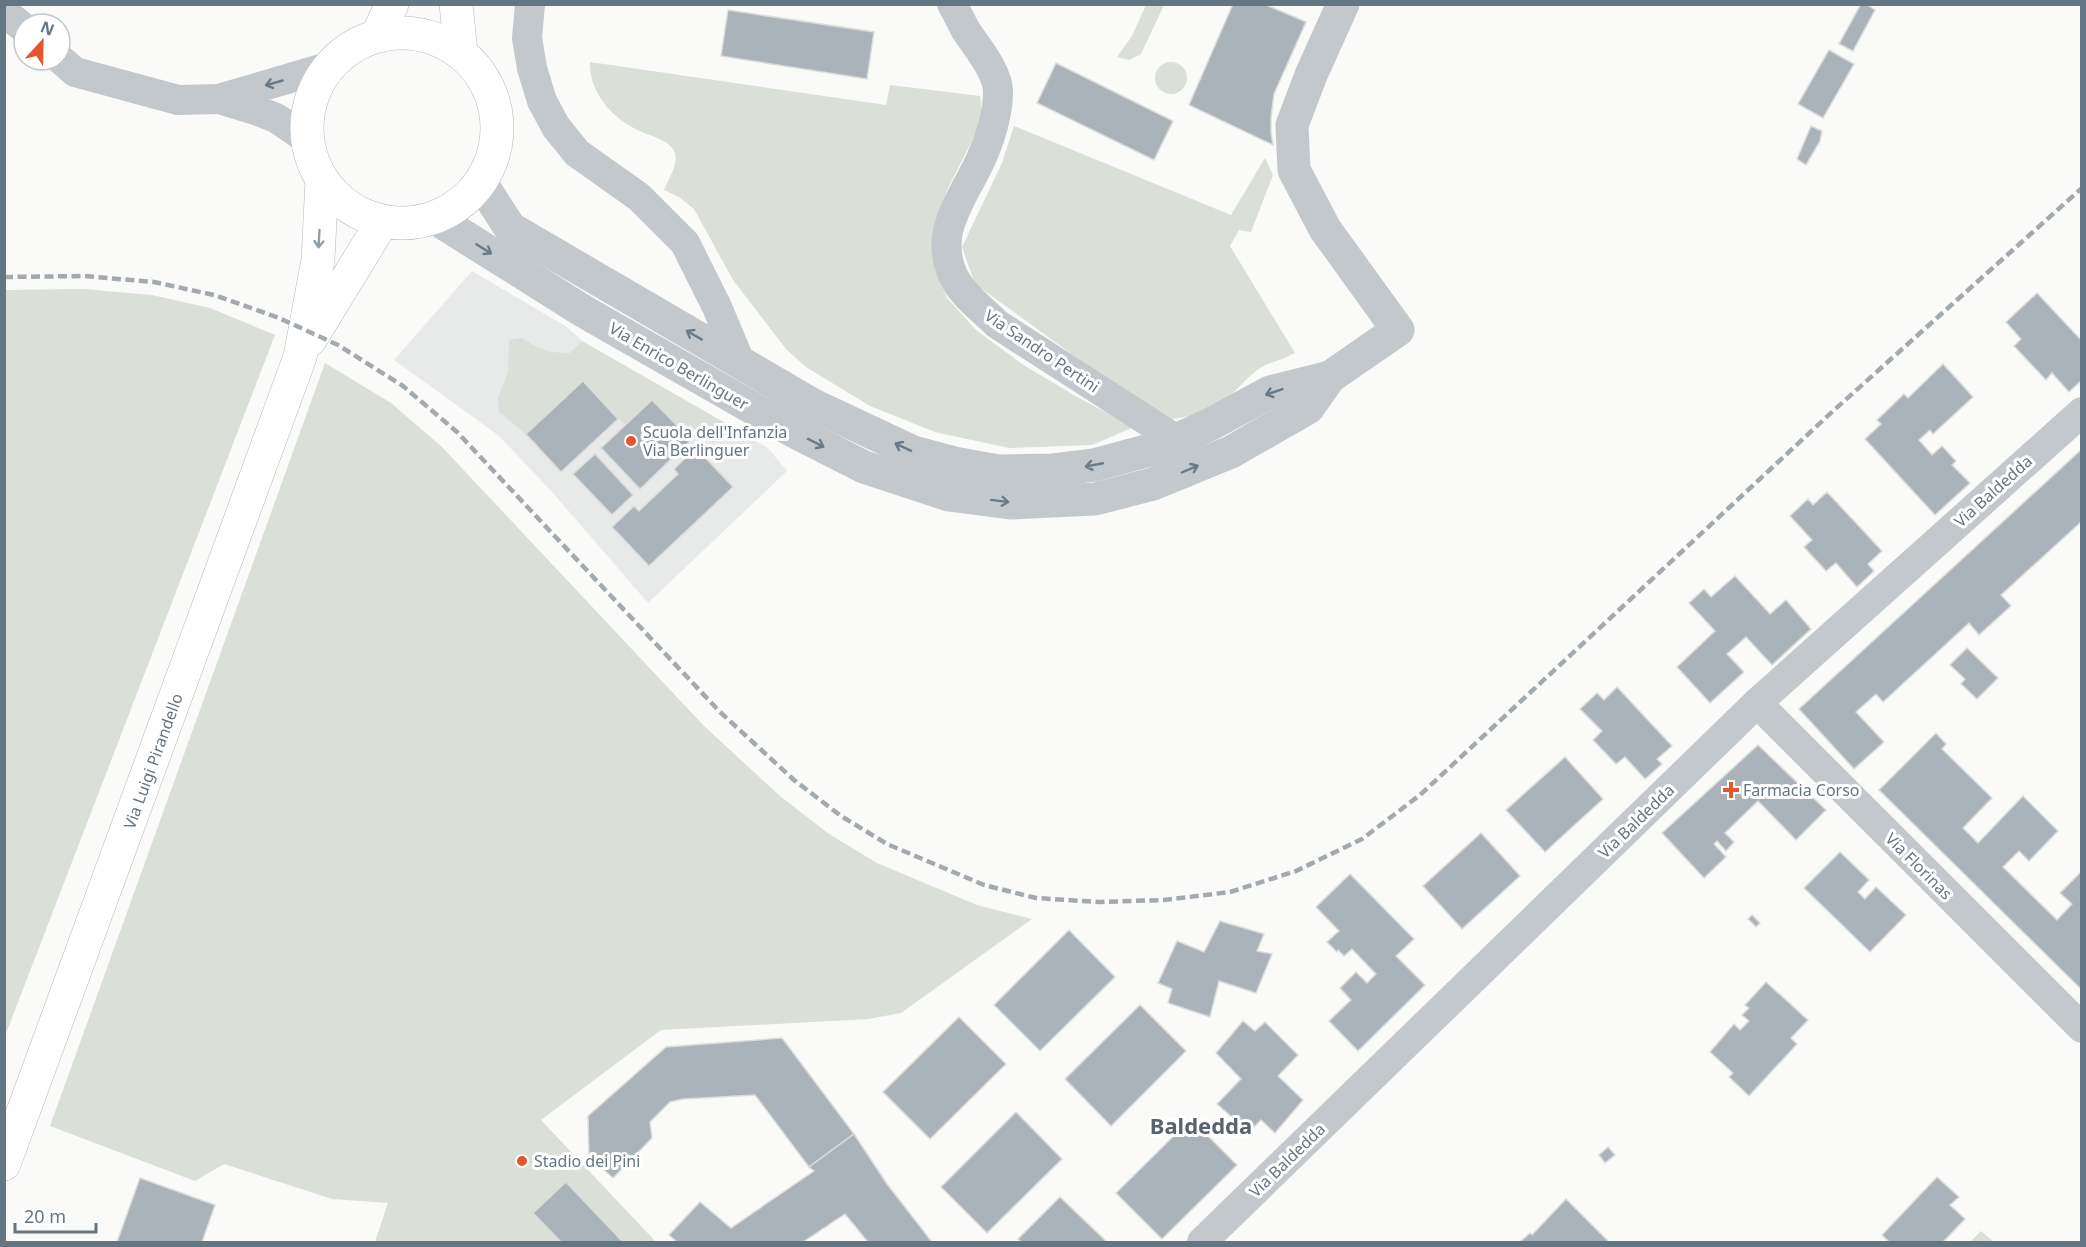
<svg xmlns="http://www.w3.org/2000/svg" width="2086" height="1247" font-family="'Noto Sans',sans-serif">
  <style>
    .built { fill: #e8e9e9 }
    .green { fill: #dadfd7 }
    .building { fill: #aab3b9; stroke: #dcdcda; stroke-width: 1.5 }
    .lines { fill: none; stroke-linecap: round; stroke-linejoin: round }
    .secondary-casing { stroke: #b3babf; stroke-width: 34 }
    .minor { stroke: #c3c8cc; stroke-width: 30 }
    .tertiary { stroke: #c3c8cc; stroke-width: 33 }
    .secondary { stroke: #fff; stroke-width: 33 }
    .rail { stroke: #a2aab0; stroke-width: 4.5; stroke-dasharray: 9 4.5; stroke-linecap: butt }
    .oneway { stroke: #6a7a87 }
    .oneway2 { stroke: #939fa8 }
    .poi-dot { fill: #e4572e; stroke: #fff; stroke-width: 2 }
    .labels { text-anchor: middle; dominant-baseline: central; stroke-width: 6; stroke-linejoin: round; paint-order: stroke }
    .street-label { font-size: 16px; fill: #657683; stroke: #fff }
    .poi-label { font-size: 16px; fill: #657683; stroke: #fff; text-anchor: start }
    .district-label { font-size: 22px; font-weight: bold; fill: #57646e; stroke: #fff }
  </style>
  <rect width="100%" height="100%" fill="#fafaf8"/>
  <!-- built -->
  <polygon class="built" points="472,271 567,327 582,341 768,448 787,471 648,603 553,493 498,435 394,360"/>
  <!-- green -->
  <g class="green">
    <polygon points="1146,5 1164,5 1141,54 1129,60 1117,57 1132,36"/>
    <path d="M590,62l296,43 4,-20 90,11 2,16 -3,15 -32,63 -5,15 -8,61 13,32 29,32 46,34 55,33 57,30 -42,18 -83,3 -74,-16 -65,-26 -64,-39 -20,-18 -53,-69 -39,-71 -15,-12 -15,-7c4,-10 16,-28 10,-39 -6,-12 -25,-15 -36,-21 -26,-12 -49,-38 -48,-68z"/>
    <circle cx="1171" cy="78" r="16"/>
    <path d="M1014,126l217,89 34,-57 8,17 -22,57 -12,-2 -9,16 65,107c-12,7 -26,9 -38,17 -13,10 -22,23 -35,33 -14,11 -41,15 -59,17l-188,-136 -13,-37 40,-84z"/>
    <polygon points="83,289 152,295 210,308 275,335 5,1036 5,290"/>
    <path d="M522,338c17,12 27,15 48,15l12,-12 145,83 -36,16 -39,-40 -27,25 -42,-44 -57,53 -27,-22 -1,-14 10,-26 1,-32z"/>
    <polygon points="325,363 391,403 442,447 704,726 780,796 829,834 877,863 977,905 1032,919 901,1013 868,1019 661,1030 541,1120 656,1242 375,1242 388,1203 332,1199 224,1164 195,1181 50,1126"/>
    <polygon points="1981,1231 1994,1242 1970,1242"/>
  </g>
  <!-- building -->
  <g class="building">
    <polygon points="1233,4 1264,4 1306,22 1274,94 1271,117 1271,132 1273,145 1189,105"/>
    <polygon points="1861,4 1866,4 1875,10 1853,51 1839,44"/>
    <polygon points="728,10 874,32 867,79 721,56"/>
    <polygon points="1829,50 1854,64 1823,118 1798,104"/>
    <polygon points="1056,63 1173,121 1154,160 1037,103"/>
    <polygon points="1811,126 1822,131 1820,141 1806,165 1797,159"/>
    <polygon points="2037,293 2082,341 2082,380 2069,392 2052,373 2046,380 2014,346 2021,339 2006,322"/>
    <polygon points="1943,364 1973,397 1933,434 1930,430 1919,440 1932,455 1942,446 1956,461 1952,465 1970,483 1935,515 1865,439 1881,424 1877,420 1904,394 1908,398"/>
    <polygon points="583,381 618,419 561,472 526,434"/>
    <polygon points="652,400 691,440 640,489 601,448"/>
    <polygon points="696,448 733,487 649,566 612,527 634,506 639,511 678,474 674,469"/>
    <polygon points="2082,449 2082,521 2001,595 2011,606 1979,635 1969,623 1883,702 1876,694 1856,712 1884,742 1854,769 1799,709"/>
    <polygon points="595,454 633,495 612,515 573,474"/>
    <polygon points="1827,492 1882,551 1868,564 1874,571 1857,587 1836,563 1826,571 1804,547 1812,540 1790,516 1808,499 1813,505"/>
    <polygon points="1735,576 1770,614 1786,600 1811,629 1772,665 1746,637 1727,654 1744,672 1710,703 1677,667 1715,631 1689,603 1704,589 1711,597"/>
    <polygon points="1967,648 1998,678 1977,699 1961,684 1965,679 1950,665"/>
    <polygon points="1617,687 1672,746 1657,759 1662,764 1645,779 1625,757 1616,764 1593,740 1602,731 1580,709 1597,693 1604,700"/>
    <polygon points="1936,733 1946,744 1942,749 1992,798 1963,828 1978,843 2023,796 2058,831 2029,861 2019,851 2003,867 2057,920 2072,904 2060,893 2082,871 2082,990 1879,790"/>
    <polygon points="1758,745 1826,810 1796,840 1758,801 1725,833 1734,842 1726,851 1717,841 1714,844 1726,857 1704,878 1662,833"/>
    <polygon points="1565,757 1603,799 1545,852 1506,810"/>
    <polygon points="1481,833 1520,876 1462,929 1423,886"/>
    <polygon points="1840,852 1869,880 1858,892 1865,899 1876,887 1906,915 1870,952 1804,888"/>
    <polygon points="1350,874 1414,939 1396,956 1425,985 1358,1051 1329,1021 1351,1000 1340,988 1356,972 1367,983 1376,974 1352,949 1344,956 1338,950 1337,952 1327,942 1339,931 1316,907"/>
    <polygon points="1752,915 1760,923 1756,927 1748,919"/>
    <polygon points="1220,921 1264,934 1257,951 1272,954 1256,993 1219,981 1210,1017 1168,1003 1172,989 1158,983 1177,941 1204,952"/>
    <polygon points="1069,930 1115,977 1040,1051 994,1005"/>
    <polygon points="1766,982 1808,1020 1791,1038 1797,1044 1749,1096 1729,1077 1733,1073 1710,1052 1734,1024 1740,1030 1749,1021 1742,1015 1749,1008 1745,1005"/>
    <polygon points="1140,1005 1186,1051 1111,1126 1065,1079"/>
    <polygon points="959,1017 1006,1064 930,1139 883,1092"/>
    <polygon points="1243,1021 1255,1031 1265,1022 1298,1055 1278,1076 1303,1100 1275,1133 1261,1120 1249,1132 1217,1104 1241,1079 1216,1053"/>
    <polygon points="782,1038 854,1134 809,1167 755,1095 683,1099 670,1102 650,1122 652,1138 613,1178 589,1156 588,1116 666,1047"/>
    <polygon points="1016,1112 1062,1159 987,1233 941,1187"/>
    <polygon points="1191,1119 1237,1165 1162,1239 1116,1193"/>
    <polygon points="854,1134 887,1184 932,1242 868,1242 845,1214 803,1242 677,1242 669,1235 700,1202 731,1228 814,1171 809,1167"/>
    <polygon points="1608,1147 1615,1155 1605,1163 1599,1155"/>
    <polygon points="1937,1177 1959,1197 1950,1205 1965,1219 1943,1242 1889,1242 1882,1235"/>
    <polygon points="140,1178 215,1205 202,1242 117,1242"/>
    <polygon points="566,1182 623,1242 561,1242 533,1213"/>
    <polygon points="1060,1197 1107,1242 1021,1242 1018,1239"/>
    <polygon points="1566,1199 1609,1242 1520,1242 1530,1233 1532,1235"/>
  </g>
  <g class="lines">
    <defs>
      <g id="secondary">
        <polyline points="456,4 461,53"/>
        <circle cx="402" cy="128" r="95"/>
        <polyline points="377,36 392,4"/>
        <polyline points="310,340 382,222"/>
        <polyline points="4,1164 300,357 318,260 322,180"/>
      </g>
    </defs>
    <!-- secondary casing -->
    <use href="#secondary" class="secondary-casing"/>
    <!-- minor -->
    <g class="minor">
      <polyline points="530,4 527,38 532,68 542,101 556,127 577,153 639,197 685,243 717,307 740,362"/>
      <path d="M952,4c5,9 9,17 13,25 10,16 34,43 33,64 0,20 -8,47 -17,66 -18,40 -51,76 -25,122 10,17 28,30 41,43l180,116"/>
      <polyline points="4,12 24,28"/>
      <polyline points="60,59 75,72 178,100 219,99 328,67"/>
      <polyline points="219,99 258,111 276,118 307,139"/>
      <polyline points="1757,703 2082,1028"/>
      <polyline points="1202,1242 1757,703 2082,412"/>
    </g>
    <!-- tertiary -->
    <g class="tertiary">
      <polyline points="481,183 510,228 813,405 913,452 954,463 998,471 1053,470 1094,465 1161,447 1211,424 1270,392 1330,377"/>
      <polyline points="435,218 583,311 793,431 864,467 949,495 1010,503 1095,499 1153,484 1231,452 1308,408 1330,377 1398,330 1325,229 1294,170 1292,125 1311,75 1343,4"/>
    </g>
    <!-- secondary -->
    <use href="#secondary" class="secondary"/>
    <!-- rail -->
    <polyline class="rail" points="4,277 84,276 154,282 214,295 279,318 338,345 403,386 457,432 719,711 794,780 841,816 887,844 984,885 1036,898 1099,902 1164,900 1230,892 1296,871 1362,839 1420,795 1833,411 2082,188"/>
  </g>
  <!-- one-way arrows -->
  <defs><path id="oneway-shaft" d="M-6 0H5M1.5-3L5.5 0L1.5 3" fill="none" stroke-width="1.6" stroke-linecap="round" stroke-linejoin="round" transform="scale(1.5)"/></defs>
  <g class="oneway">
    <use href="#oneway-shaft" transform="translate(274 83) rotate(164)"/>
    <use href="#oneway-shaft" transform="translate(484 249) rotate(32)"/>
    <use href="#oneway-shaft" transform="translate(694 335) rotate(-150)"/>
    <use href="#oneway-shaft" transform="translate(1274 392) rotate(161)"/>
    <use href="#oneway-shaft" transform="translate(816 443) rotate(27)"/>
    <use href="#oneway-shaft" transform="translate(903 447) rotate(-155)"/>
    <use href="#oneway-shaft" transform="translate(1094 465) rotate(169)"/>
    <use href="#oneway-shaft" transform="translate(1190 469) rotate(-23)"/>
    <use href="#oneway-shaft" transform="translate(1000 501) rotate(7)"/>
  </g>
  <use class="oneway2" href="#oneway-shaft" transform="translate(319 239) rotate(93)"/>
  <!-- markers -->
  <g class="poi-dot">
    <circle cx="631" cy="441" r="6"/>
    <path d="M1728 781h6v6h6v6h-6v6h-6v-6h-6v-6h6z"/>
    <circle cx="522" cy="1161" r="6"/>
  </g>
  <g class="labels">
    <!-- street labels -->
    <g class="street-label">
      <text transform="translate(1042 351) rotate(34)">Via Sandro Pertini</text>
      <text transform="translate(679 366) rotate(30)">Via Enrico Berlinguer</text>
      <text transform="translate(1993 491) rotate(-42)">Via Baldedda</text>
      <text transform="translate(153 761) rotate(-70)">Via Luigi Pirandello</text>
      <text transform="translate(1636 821) rotate(-44)">Via Baldedda</text>
      <text transform="translate(1919 866) rotate(45)">Via Florinas</text>
      <text transform="translate(1287 1160) rotate(-44)">Via Baldedda</text>
    </g>
    <!-- poi labels -->
    <g class="poi-label">
      <text x="643" y="432">Scuola dell'Infanzia<tspan x="643" dy="18">Via Berlinguer</tspan></text>
      <text x="1743" y="790">Farmacia Corso</text>
      <text x="534" y="1161">Stadio dei Pini</text>
    </g>
    <!-- district labels -->
    <g class="district-label">
      <text x="1201" y="1125">Baldedda</text>
    </g>
  </g>
  <!-- border -->
  <rect width="2086" height="1247" fill="none" stroke="#657683" stroke-width="12"/>
  <!-- north arrow -->
  <g transform="translate(42 42) rotate(22)"><circle r="28" fill="#ffffff" stroke="#c1c8cd" stroke-width="1.5"/>
  <path d="M0-4.5L10 22L0 15L-10 22Z" fill="#e4572e"/>
  <text y="-9" font-size="16" font-weight="bold" text-anchor="middle" fill="#657683">N</text>
  </g>
  <!-- scale -->
  <path d="M15 1223v9h81v-9" fill="none" stroke="#657683" stroke-width="3"/>
  <text x="24" y="1223" font-size="18" fill="#657683" stroke="#ffffff" stroke-width="4.5" paint-order="stroke">20 m</text>
</svg>
